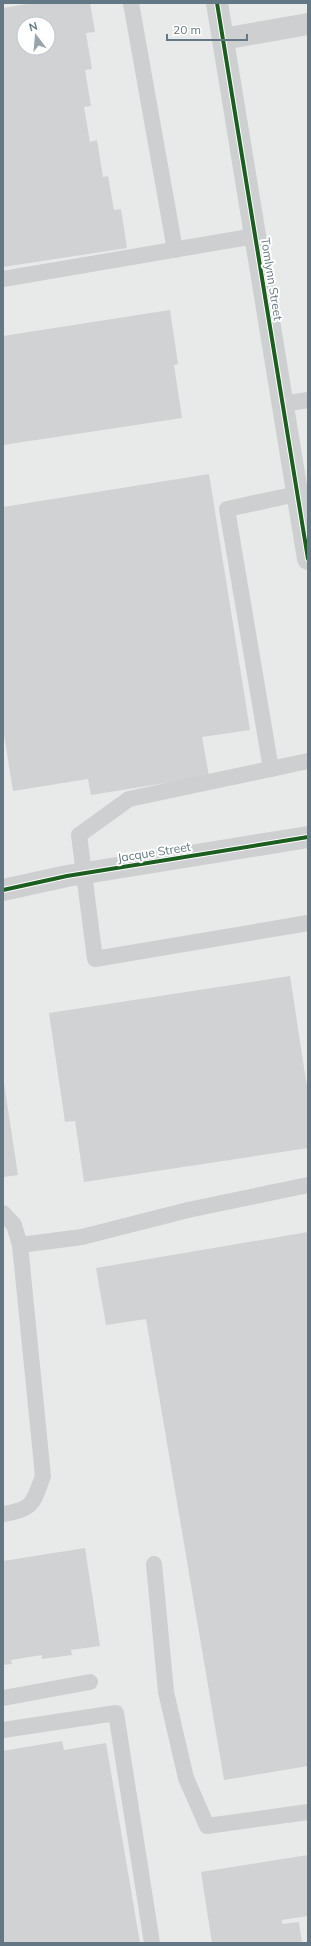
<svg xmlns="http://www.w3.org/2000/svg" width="311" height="1946" font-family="Mulish,sans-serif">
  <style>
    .built { fill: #e8eaea; fill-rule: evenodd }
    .building { fill: #d0d2d3; fill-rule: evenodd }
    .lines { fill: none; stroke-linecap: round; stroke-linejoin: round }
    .service { stroke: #cecfd0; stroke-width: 16 }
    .minor { stroke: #cecfd0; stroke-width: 22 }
    .tertiary { stroke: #cecfd0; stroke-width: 22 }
    .cycleway-casing { stroke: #fff; stroke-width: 6 }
    .cycleway { stroke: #1b5e20; stroke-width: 4 }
    .labels { text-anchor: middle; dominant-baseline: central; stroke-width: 4; stroke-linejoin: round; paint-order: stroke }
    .street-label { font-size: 12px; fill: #637884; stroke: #fff }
  </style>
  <rect width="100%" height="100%" fill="#f9f9f8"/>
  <!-- built -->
  <path class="built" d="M3,3h305v1940h-305zM24,24h24v24h-24z"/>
  <!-- building -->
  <g class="building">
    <path d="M33,3h57l5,29 -9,1 6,36 -7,1 6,36 -7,1 6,35 7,-2 6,37 5,-1 6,34 7,-1 6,39 -124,19v-259zM24,24h24v24h-24z"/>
    <polygon points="170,310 178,364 174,365 182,418 3,445 3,336"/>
    <polygon points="209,474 250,730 202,737 209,776 91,795 88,779 13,791 3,728 3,507"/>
    <polygon points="290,976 307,1087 308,1087 308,1148 84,1182 75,1121 65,1122 49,1013"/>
    <polygon points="4,1083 18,1175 3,1177 3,1084"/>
    <polygon points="308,1232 308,1766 224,1780 146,1319 106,1325 96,1268"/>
    <polygon points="85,1548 100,1646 71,1650 72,1655 42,1659 42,1655 11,1660 12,1664 3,1665 3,1561"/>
    <polygon points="62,1741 64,1750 106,1743 140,1943 3,1943 3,1751"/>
    <polygon points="308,1855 308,1916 282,1920 282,1924 299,1922 302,1943 212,1943 201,1872"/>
  </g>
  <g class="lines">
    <!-- service -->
    <g class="service">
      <polyline points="131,3 175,250"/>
      <polyline points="3,279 255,236"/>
      <polyline points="283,404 308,400"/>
      <polyline points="308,761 129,799 79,835 95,959 308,923"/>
      <polyline points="271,769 227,509 297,494"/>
      <polyline points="3,1213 14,1225 20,1245"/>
      <path d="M3,1514c31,-5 30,-11 40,-38l-23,-231 62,-8 106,-27 120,-25"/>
      <polyline points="154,1564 166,1692 186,1778 207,1826 308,1812"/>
      <polyline points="3,1698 90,1682"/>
      <polyline points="3,1730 116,1713 152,1943"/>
    </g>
    <!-- minor -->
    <polyline class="minor" points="223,39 308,24"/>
    <!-- tertiary -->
    <g class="tertiary">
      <polyline points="217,3 308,559"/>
      <polyline points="3,890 67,876 308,837"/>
    </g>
    <defs>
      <g id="cycleway">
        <polyline points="217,3 308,559"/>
        <polyline points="3,890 67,876 308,837"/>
      </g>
    </defs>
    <!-- cycleway casing -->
    <use href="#cycleway" class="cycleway-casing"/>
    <!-- cycleway -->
    <use href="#cycleway" class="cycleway"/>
  </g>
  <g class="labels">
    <!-- street labels -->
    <g class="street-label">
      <text transform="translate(272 279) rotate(81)">Tomlynn Street</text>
      <text transform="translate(154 852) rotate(-9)">Jacque Street</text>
    </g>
  </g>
  <!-- border -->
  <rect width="311" height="1946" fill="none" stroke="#637884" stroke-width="8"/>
  <!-- north arrow -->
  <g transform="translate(36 36) rotate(344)"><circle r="19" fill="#ffffff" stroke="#c1c9ce"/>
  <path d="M0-3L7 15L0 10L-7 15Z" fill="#98a5ad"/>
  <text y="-6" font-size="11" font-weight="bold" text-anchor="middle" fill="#637884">N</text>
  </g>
  <!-- scale -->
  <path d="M167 34v6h80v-6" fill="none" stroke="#637884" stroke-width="2"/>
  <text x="173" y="34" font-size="12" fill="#637884" stroke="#ffffff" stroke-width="3" paint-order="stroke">20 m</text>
</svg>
